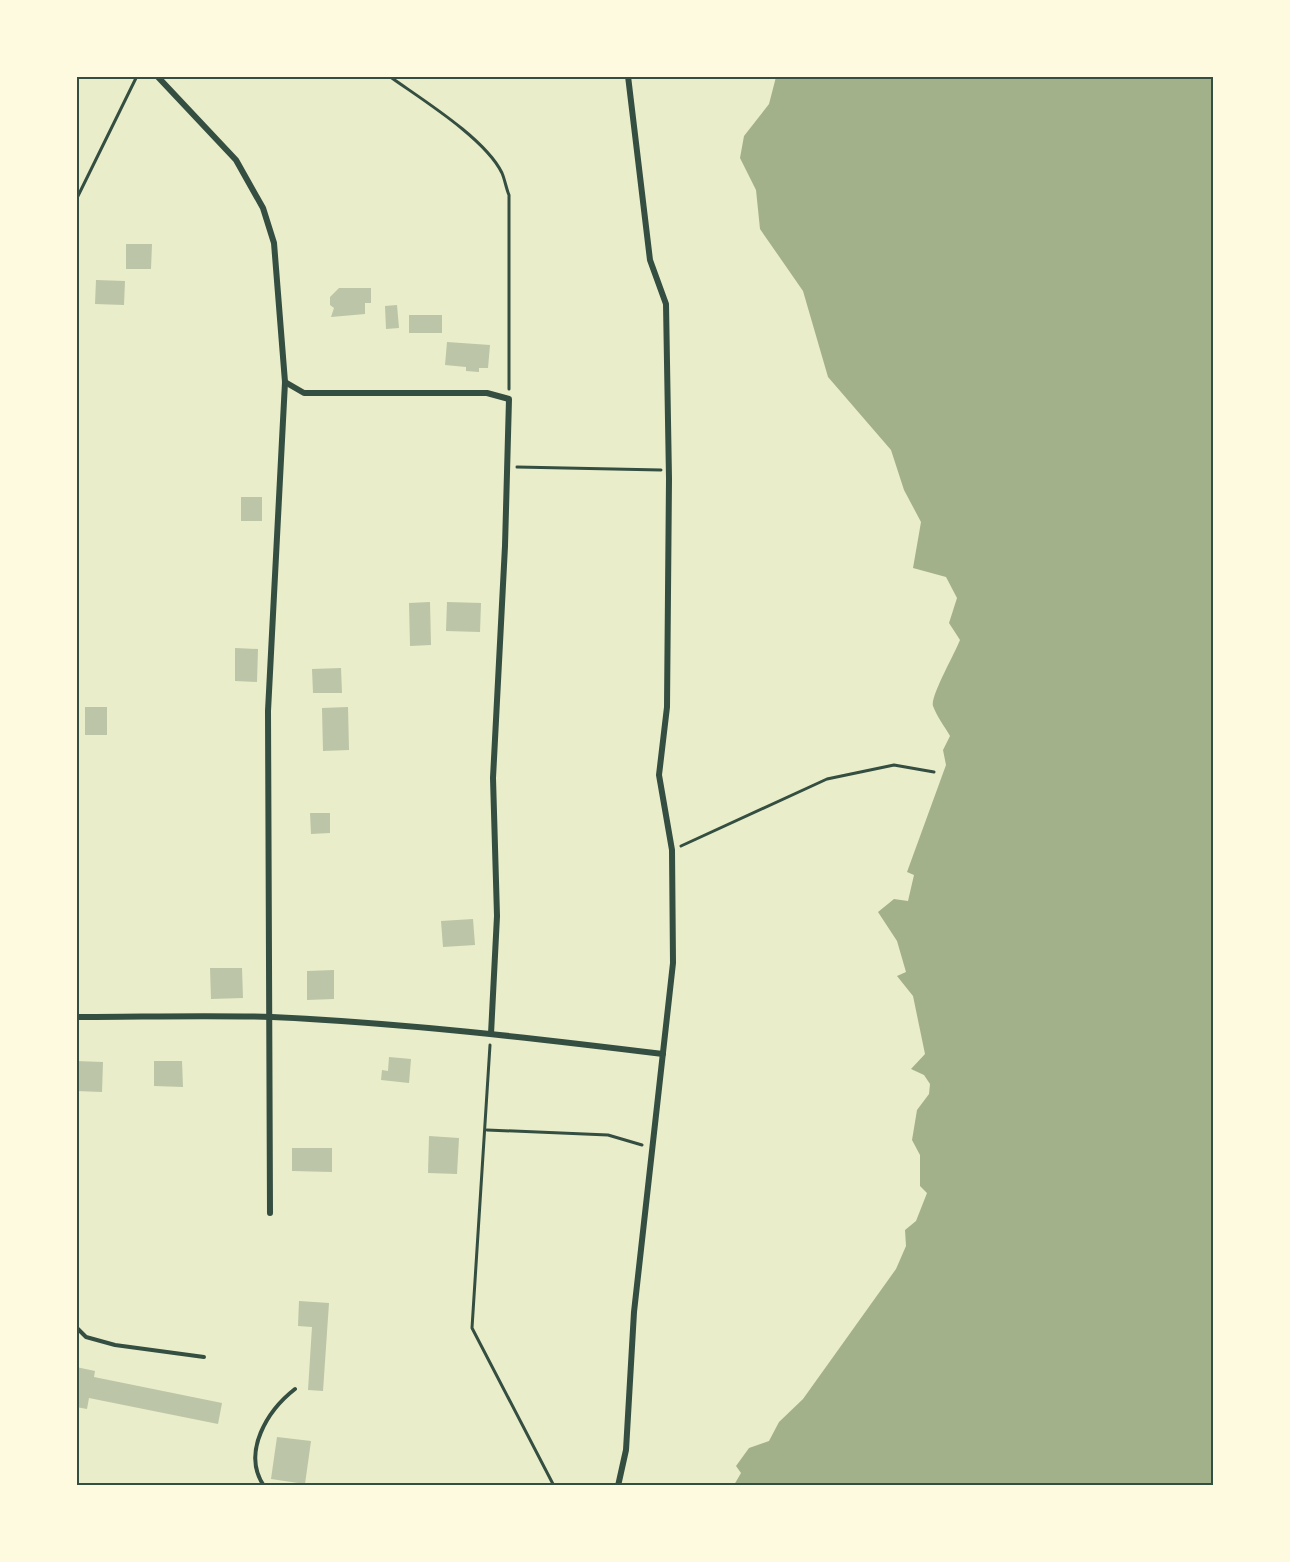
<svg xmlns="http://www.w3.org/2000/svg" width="1290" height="1562" font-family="'Golos Text',sans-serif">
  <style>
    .water { fill: #a3b18a }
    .building { fill: #bcc5a7 }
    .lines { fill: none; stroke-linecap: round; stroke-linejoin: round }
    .path { stroke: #344e41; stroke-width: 3 }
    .service { stroke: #344e41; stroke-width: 4 }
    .minor { stroke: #344e41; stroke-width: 6 }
    .neatline { fill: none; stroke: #344e41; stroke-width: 2 }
  </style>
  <rect width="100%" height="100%" fill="#e9edc9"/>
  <!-- water -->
  <path class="water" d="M776,77h437v1408h-479l7,-12 -5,-7 13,-18 20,-7 10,-19 24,-23 93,-130 10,-23 -1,-16 11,-9 11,-28 -7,-7v-31l-8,-15 5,-30 12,-16 1,-10 -6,-9 -13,-6 14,-15 -12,-58 -16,-20 9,-4 -9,-31 -19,-29 16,-13 14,2 6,-26 -7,-3 39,-107 -3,-15 7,-14c-5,-9 -13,-19 -17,-30 -3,-9 22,-53 27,-66l-11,-17 8,-25 -11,-21 -33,-9 8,-46 -17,-32 -13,-40 -63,-73 -25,-86 -43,-62 -4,-39 -16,-32 4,-22 25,-32z"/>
  <!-- building -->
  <g class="building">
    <polygon points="126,244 152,244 151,269 126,269"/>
    <polygon points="96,280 125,281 124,305 95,304"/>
    <polygon points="339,288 371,288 371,303 365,303 365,314 331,317 334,308 330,305 330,297"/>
    <polygon points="397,305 399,328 386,329 385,306"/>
    <rect x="409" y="315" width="33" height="18"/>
    <polygon points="447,342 490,345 488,368 479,368 479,372 466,371 466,367 445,365"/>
    <rect x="241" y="497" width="21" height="24"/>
    <polygon points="430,602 431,645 410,646 409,603"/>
    <polygon points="447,602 481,603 480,632 446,631"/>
    <polygon points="235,648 258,649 257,682 235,681"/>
    <polygon points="341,668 342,693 313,693 312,669"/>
    <rect x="85" y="707" width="22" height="28"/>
    <polygon points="348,707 349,750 323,751 322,708"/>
    <polygon points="310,813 330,813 330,833 311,834"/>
    <polygon points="473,919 475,945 443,947 441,921"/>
    <polygon points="210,968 242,968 243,998 211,999"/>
    <polygon points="334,970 334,999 307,1000 307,971"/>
    <polygon points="389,1057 411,1059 409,1083 381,1080 382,1070 388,1071"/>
    <polygon points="76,1061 103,1062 102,1092 76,1091"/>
    <polygon points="154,1061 182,1061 183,1087 154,1086"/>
    <polygon points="429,1136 459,1138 457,1174 428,1173"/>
    <polygon points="292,1148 332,1148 332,1172 292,1171"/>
    <polygon points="299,1301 329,1303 323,1391 308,1390 312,1327 298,1326"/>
    <polygon points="76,1367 95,1371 94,1377 222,1403 218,1424 89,1398 87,1409 76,1407"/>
    <polygon points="277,1437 311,1441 305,1484 271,1479"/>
  </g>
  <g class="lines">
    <!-- path -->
    <g class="path">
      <path d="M389,76c32,23 96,62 113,97 3,7 4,15 7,22v194"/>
      <polyline points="76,200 137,76"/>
      <polyline points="517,467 661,470"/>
      <polyline points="681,846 827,779 894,765 934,772"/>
      <polyline points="490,1045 472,1328 554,1486"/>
      <polyline points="487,1130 608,1135 642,1145"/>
    </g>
    <!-- service -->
    <g class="service">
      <polyline points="76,1327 86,1337 115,1345 204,1357"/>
      <path d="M264,1486c-23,-34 4,-76 31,-97"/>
    </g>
    <!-- minor -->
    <g class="minor">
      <polyline points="157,76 236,160 263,208 274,243 285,382 268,711 270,1213"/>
      <polyline points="285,382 304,393 487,393 509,399 505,546 493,778 497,916 491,1034"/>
      <path d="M76,1017c66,0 131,-2 196,0 131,6 261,21 391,37"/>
      <polyline points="618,1486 626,1450 634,1312 673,963 672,850 659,775 667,707 669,479 666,304 650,260 628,76"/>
    </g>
  </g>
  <!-- border -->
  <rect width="1290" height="1562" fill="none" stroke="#fefae0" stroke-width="156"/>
  <rect x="78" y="78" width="1134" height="1406" class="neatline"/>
</svg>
